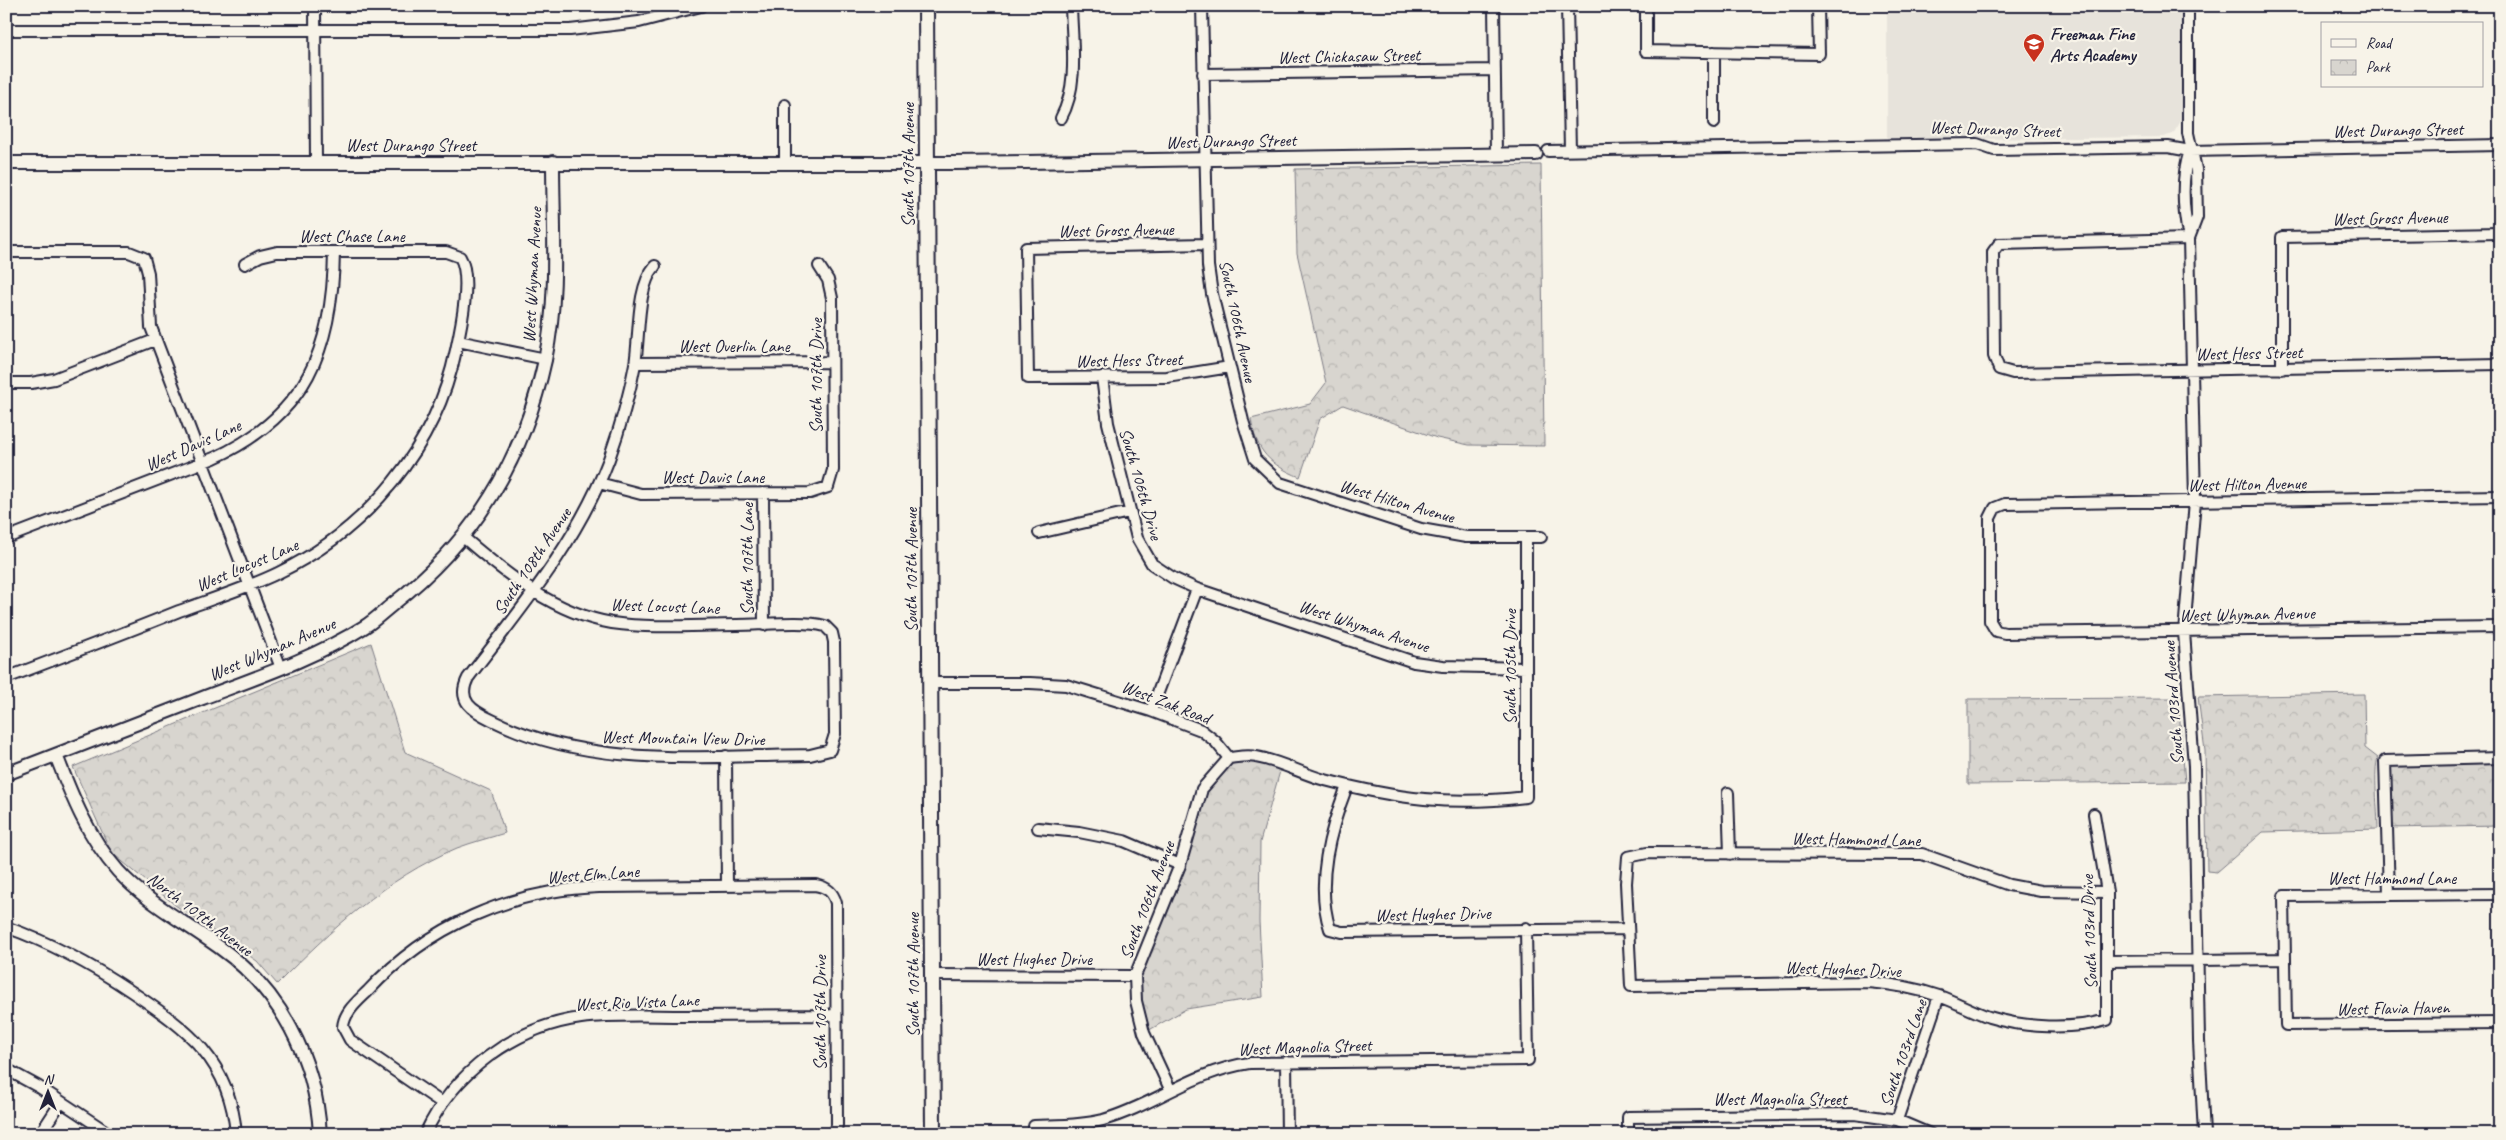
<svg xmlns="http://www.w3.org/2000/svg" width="2506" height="1140" viewBox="0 0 2506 1140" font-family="Caveat,sans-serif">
<defs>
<pattern id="park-crowns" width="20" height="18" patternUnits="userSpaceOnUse" patternTransform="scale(1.25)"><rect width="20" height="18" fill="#d8d5cf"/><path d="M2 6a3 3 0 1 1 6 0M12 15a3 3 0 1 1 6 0" fill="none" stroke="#b9b7b3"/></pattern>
</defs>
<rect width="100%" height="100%" fill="#f7f3e8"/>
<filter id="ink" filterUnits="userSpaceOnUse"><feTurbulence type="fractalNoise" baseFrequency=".02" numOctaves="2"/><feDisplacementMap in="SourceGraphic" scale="10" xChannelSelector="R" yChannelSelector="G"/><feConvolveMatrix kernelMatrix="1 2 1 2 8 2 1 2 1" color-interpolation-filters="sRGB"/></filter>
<g filter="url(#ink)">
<path fill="#e7e3db" d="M1887,6H2181V121L2173,134L2163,137L1887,140Z"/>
<path fill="url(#park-crowns)" stroke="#7d7c85" d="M1541,165L1544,446L1469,445L1437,438L1343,405L1320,419L1300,477C1270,465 1256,451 1251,419L1310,404L1326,383L1297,253L1295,169Z
M371,643L405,752L491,791L505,833C489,838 473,842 457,848C386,878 331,930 277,984L257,961L175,905L111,852L73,767Z
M2364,694L2365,748L2378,758C2373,770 2378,813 2378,829L2263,832L2217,872L2207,871L2205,751L2198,697Z
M2178,698L2185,782L1968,784V699Z
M1229,758L1282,764L1260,842L1259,921L1263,997L1186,1009L1144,1033L1135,976L1202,789Z
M2500,758V826L2388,828L2385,761Z"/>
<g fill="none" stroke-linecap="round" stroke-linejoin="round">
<g stroke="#22223b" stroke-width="14">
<path id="minor" d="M315,6L316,162
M1040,6H1067
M1202,6L1208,266L1212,294L1243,421L1255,459L1280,483L1421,529L1466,537H1541
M1494,6L1496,154
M1567,6L1570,150
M1646,6V51L1819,54L1818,6
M2188,6V133L2196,169L2197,217L2189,238
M6,30H570L639,22L701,6
M1714,52V123
M1203,74L1495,70
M1061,118C1079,85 1072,43 1071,6
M1548,151L1977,144L1994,150L2168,147L2190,151L2500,145
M2190,151C2180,179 2183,210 2189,239L2195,501L2184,632L2194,766L2199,1041L2204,1134
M785,162V105
M2189,239L1999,244L1993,252L1994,356L1999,369L2013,373L2500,364
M1206,244L1026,248L1028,378L1167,377L1230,367
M6,252H129L144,258L148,273L151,327L281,668
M458,341L546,359
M635,363L832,362
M2282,369V237L2500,233
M1102,377L1108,423L1137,538L1152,564L1173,578L1197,589L1414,662L1443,666L1526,668
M6,383H31L54,379L155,340
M599,483L641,494L810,493L828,487L833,470L832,298L828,280L819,266
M763,493L764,625
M2500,496L2005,504L1995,508L1990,518V621L1996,631L2005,633L2500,627
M1039,533L1129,512
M463,537C507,575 554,613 612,623C653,629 697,625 737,625C762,625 802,620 825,626L832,633L834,642L835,734L830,750L810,755C703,756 591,769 492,720C473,711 456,701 468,678C521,609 578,541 609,459C620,428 629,397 635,364C640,335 636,288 655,266
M6,538L214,458C306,416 333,349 334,252
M6,678C64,656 122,634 179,611C212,599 247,588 278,573C367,530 436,448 456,350C461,327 472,277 460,257L446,252H277L260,256L245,264
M930,683H1030L1066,685L1151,711L1201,730L1215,741L1229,758
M1151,711L1197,589
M726,756L727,886
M1229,758C1238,757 1248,755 1256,757C1280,761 1302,774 1325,780C1397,799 1451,806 1526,797V537
M1347,786C1330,830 1315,883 1330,929L1342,932L1627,929
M1728,793L1730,854
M2094,814L2107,892V1020C2071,1030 2025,1028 1989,1017C1972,1011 1956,1002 1939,996C1916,988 1892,984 1868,982L1631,986L1626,883L1628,857L1647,853L1922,854L2009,885L2041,891L2107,892
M1038,828L1079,832L1124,841L1180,865
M2389,894L2385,761L2500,758
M2500,894L2284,896L2286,1025L2500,1023
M6,927C51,943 92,965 132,992C188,1030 230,1060 236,1134
M2107,961L2284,959
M932,975L1135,976
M1286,1062L1287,1134
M6,1069L39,1087L110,1134
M1170,1089L1144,1033L1136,1001L1135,976L1180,865L1202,789L1229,758
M442,1103L350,1040L343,1027C344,1012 358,1001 368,991C428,926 511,890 599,887L815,885C827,887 833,892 836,903L837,1125L835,1134
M1897,1120L1939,996
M40,1134L61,1102
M425,1134C453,1073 514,1027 581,1018C615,1014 650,1016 684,1016C734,1016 785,1015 836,1015
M1034,1134V1126C1057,1125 1080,1126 1103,1120C1155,1105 1192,1072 1249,1063L1528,1060L1526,928
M1628,1134V1117L1855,1114L1897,1120L1930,1134"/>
</g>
<g stroke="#22223b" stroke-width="16">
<path id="tertiary" d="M6,163H956L1536,154
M56,755C72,797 88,837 118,871C147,903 185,922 219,947C280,990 316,1059 320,1134
M6,774C71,749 135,724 200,699C255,678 313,659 364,627C374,621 383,612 393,604C474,541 523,461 545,360C559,296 553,227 553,162"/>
</g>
<g stroke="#22223b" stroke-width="18">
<path id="secondary" d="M926,6L933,1134"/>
</g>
<use href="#minor" stroke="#f7f3e8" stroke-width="10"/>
<use href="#tertiary" stroke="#f7f3e8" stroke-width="12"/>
<use href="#secondary" stroke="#f7f3e8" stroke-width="14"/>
</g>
</g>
<defs>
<g id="school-pin" transform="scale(1.125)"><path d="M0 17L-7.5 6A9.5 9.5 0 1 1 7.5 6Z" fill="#c8321e" stroke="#f7f3e8"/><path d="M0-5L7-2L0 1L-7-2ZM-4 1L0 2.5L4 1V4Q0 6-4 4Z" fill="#fff"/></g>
</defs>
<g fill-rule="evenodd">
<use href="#school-pin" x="2034" y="44"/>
</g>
<g text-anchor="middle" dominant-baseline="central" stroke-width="4.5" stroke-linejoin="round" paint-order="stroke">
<g font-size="18" font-weight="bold" fill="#22223b" stroke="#f7f3e8" text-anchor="start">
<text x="2050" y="34">Freeman Fine<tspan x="2050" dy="21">Arts Academy</tspan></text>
</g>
<g font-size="18" fill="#22223b" stroke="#f7f3e8">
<text transform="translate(1349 56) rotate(-1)">West Chickasaw Street</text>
<text transform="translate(1995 129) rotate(2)">West Durango Street</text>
<text transform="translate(2398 130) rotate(-1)">West Durango Street</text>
<text transform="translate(1231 141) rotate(-1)">West Durango Street</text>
<text x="411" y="145">West Durango Street</text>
<text transform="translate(908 165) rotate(-90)">South 107th Avenue</text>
<text transform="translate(2390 218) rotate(-1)">West Gross Avenue</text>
<text transform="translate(1116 230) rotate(-1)">West Gross Avenue</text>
<text x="352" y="236">West Chase Lane</text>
<text transform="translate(532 275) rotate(-87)">West Whyman Avenue</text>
<text transform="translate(1238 321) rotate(78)">South 106th Avenue</text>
<text x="734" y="346">West Overlin Lane</text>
<text transform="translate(2249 353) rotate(-1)">West Hess Street</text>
<text transform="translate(1129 360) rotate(-1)">West Hess Street</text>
<text transform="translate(816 376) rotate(-90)">South 107th Drive</text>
<text transform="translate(193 445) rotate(-24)">West Davis Lane</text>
<text x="713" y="477">West Davis Lane</text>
<text transform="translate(1141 484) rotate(74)">South 106th Drive</text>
<text transform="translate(2247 484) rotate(-1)">West Hilton Avenue</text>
<text transform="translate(1397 501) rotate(16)">West Hilton Avenue</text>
<text transform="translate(747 559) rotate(-90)">South 107th Lane</text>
<text transform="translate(532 561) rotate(-56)">South 108th Avenue</text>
<text transform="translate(247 565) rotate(-23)">West Locust Lane</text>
<text transform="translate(911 570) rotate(-90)">South 107th Avenue</text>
<text transform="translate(665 606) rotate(2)">West Locust Lane</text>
<text transform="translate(2247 614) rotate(-1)">West Whyman Avenue</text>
<text transform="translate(1364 626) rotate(18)">West Whyman Avenue</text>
<text transform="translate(272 649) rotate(-23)">West Whyman Avenue</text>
<text transform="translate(1510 667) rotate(-90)">South 105th Drive</text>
<text transform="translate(1166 702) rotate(21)">West Zak Road</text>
<text transform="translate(2173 703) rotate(-94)">South 103rd Avenue</text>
<text transform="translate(683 738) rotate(1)">West Mountain View Drive</text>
<text transform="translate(1856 839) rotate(1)">West Hammond Lane</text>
<text transform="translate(593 874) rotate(-4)">West Elm Lane</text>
<text x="2392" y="878">West Hammond Lane</text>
<text transform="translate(1147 900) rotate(-69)">South 106th Avenue</text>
<text transform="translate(200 914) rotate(37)">North 109th Avenue</text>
<text transform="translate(1433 914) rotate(-1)">West Hughes Drive</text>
<text transform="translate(2089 932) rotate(-92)">South 103rd Drive</text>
<text x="1034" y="959">West Hughes Drive</text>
<text transform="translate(1843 969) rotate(2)">West Hughes Drive</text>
<text transform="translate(913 975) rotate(-90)">South 107th Avenue</text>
<text transform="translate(637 1002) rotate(-2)">West Rio Vista Lane</text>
<text transform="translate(2393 1008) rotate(-1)">West Flavia Haven</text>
<text transform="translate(820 1013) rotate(-90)">South 107th Drive</text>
<text transform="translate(1305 1047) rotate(-2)">West Magnolia Street</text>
<text transform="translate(1903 1053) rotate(-71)">South 103rd Lane</text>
<text x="1780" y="1099">West Magnolia Street</text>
</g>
</g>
<rect width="2506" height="1140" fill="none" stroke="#f7f3e8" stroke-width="25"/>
<rect x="12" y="12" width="2481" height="1115" fill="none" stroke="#22223b" stroke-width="2" filter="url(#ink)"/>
<rect x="2321" y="22" width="162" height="65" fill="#f7f3e8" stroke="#a29fa3"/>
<rect x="2331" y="39" width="25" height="8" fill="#f7f3e8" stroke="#a29fa3"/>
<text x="2366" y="48" font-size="15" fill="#22223b">Road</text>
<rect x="2331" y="60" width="25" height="15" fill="url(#park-crowns)" stroke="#a29fa3"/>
<text x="2366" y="72" font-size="15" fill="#22223b">Park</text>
<g transform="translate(48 1092)" stroke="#f7f3e8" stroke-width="4" paint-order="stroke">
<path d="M0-4L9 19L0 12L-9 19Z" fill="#22223b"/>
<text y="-8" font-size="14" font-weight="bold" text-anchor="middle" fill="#22223b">N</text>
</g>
</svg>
